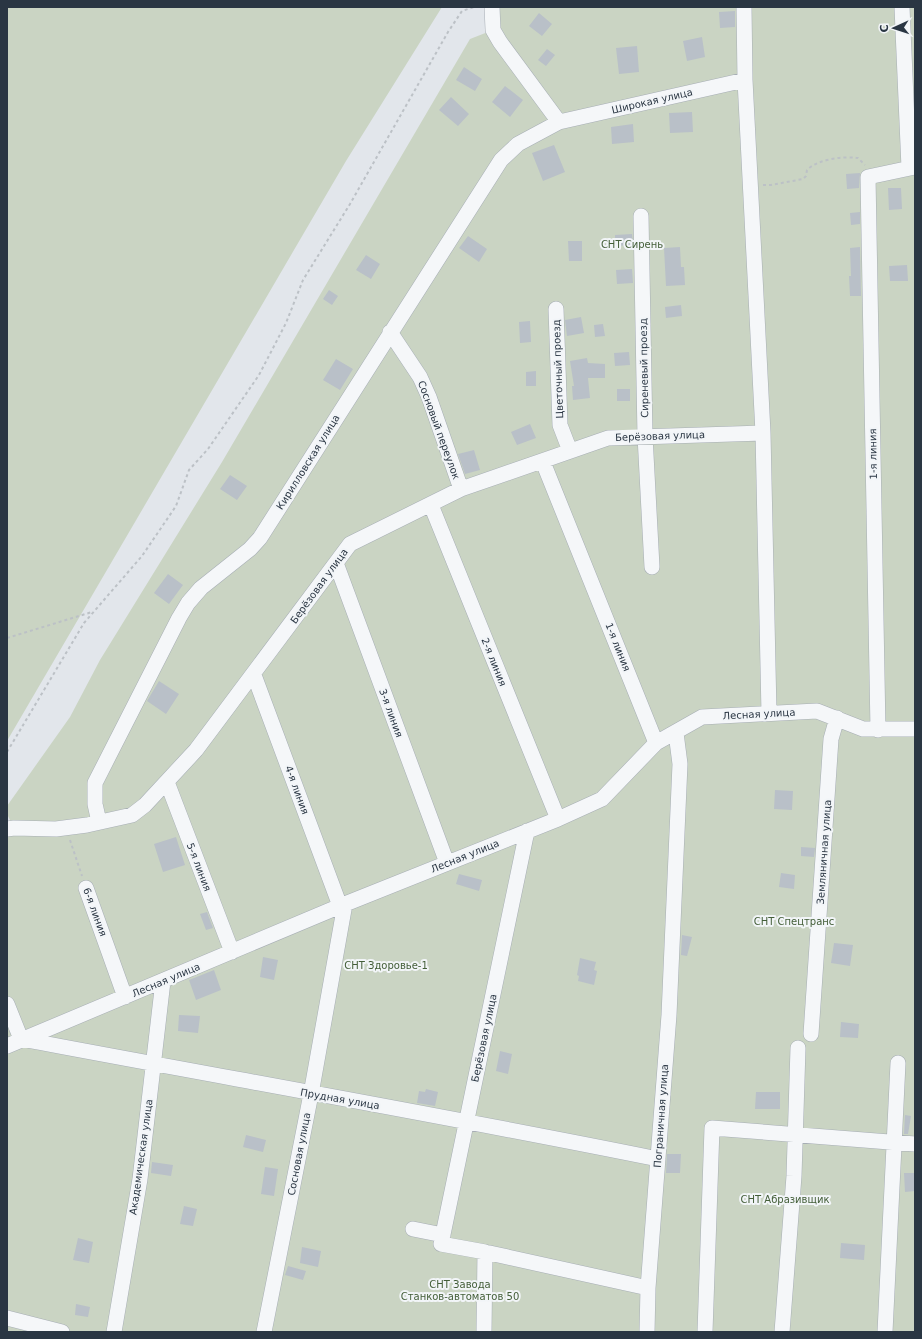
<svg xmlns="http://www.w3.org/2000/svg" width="922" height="1339" viewBox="0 0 922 1339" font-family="'DejaVu Sans',sans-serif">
<rect width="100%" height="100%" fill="#e2e6eb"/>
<path fill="#cad4c3" d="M7,7H442L346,161L7,741Z
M492,7H915V1332H7V833L14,828L7,814V806L70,717L100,660L222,462L470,39L493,30Z"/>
<path fill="#b9c0c8" d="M735,11V27L720,28L719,12Z
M539,13L552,24L542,36L529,26Z
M702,37L705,57L687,61L683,41Z
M637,46L639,72L619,74L616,48Z
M547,49L555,55L546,66L538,60Z
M464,67L482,79L475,91L456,80Z
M505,86L523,100L510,117L492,102Z
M451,97L469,114L458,126L439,110Z
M692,112L693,132L670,133L669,113Z
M633,124L634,142L612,144L611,127Z
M554,145L565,172L543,181L532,153Z
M860,173L859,188L847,189L846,174Z
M888,188H901L902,209L889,210Z
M860,212V224L851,225L850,213Z
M632,234L633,245L615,246V235Z
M468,236L487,249L479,262L459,248Z
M568,241H582V261H569Z
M680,247L681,267H684L685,285L666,286L664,248Z
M860,247L861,296H850L849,276H851L850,248Z
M366,255L380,264L371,279L356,270Z
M907,265L908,281H890L889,266Z
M632,269L633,283L617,284L616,270Z
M329,290L338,296L332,305L323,299Z
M681,305L682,316L666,318L665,307Z
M581,317L584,333L567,336L565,320Z
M530,321L531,342L520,343L519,322Z
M603,324L605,336L595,337L594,325Z
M629,352L630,365L615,366L614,353Z
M587,358L588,363L605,364V378H588L590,398L573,400L572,386H574L570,361Z
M336,359L353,369L340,390L323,380Z
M536,371V386H526V372Z
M617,389H630V401H617Z
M530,424L536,438L517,445L511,432Z
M474,450L480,470L465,474L458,454Z
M230,475L247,486L237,500L220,489Z
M168,574L183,585L169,604L154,593Z
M159,681L179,694L166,714L147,701Z
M775,790L793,791L792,810L774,809Z
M176,837L185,865L163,872L154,844Z
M801,847L815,848L814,857L801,856Z
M781,873L795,875L794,889L779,887Z
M459,874L482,880L479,891L456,884Z
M207,912L213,928L206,930L200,914Z
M682,935L692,937L687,956L681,955Z
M834,943L853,945L850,966L831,963Z
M263,957L278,960L274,980L260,977Z
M580,958L596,962L594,970L597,971L594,985L578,981L579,976L577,975Z
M214,970L221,990L196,1000L189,980Z
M179,1015L200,1016L198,1033L178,1031Z
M841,1022L859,1024L858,1038L840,1037Z
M500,1051L512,1054L508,1074L496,1071Z
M426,1089L438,1092L435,1106L417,1103L419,1091L425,1092Z
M756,1092H780V1109H755Z
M905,1115L911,1116L908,1134H904Z
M246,1135L266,1140L263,1152L243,1147Z
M667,1154H681L680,1173H666Z
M152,1162L173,1165L171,1176L151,1173Z
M265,1167L278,1169L274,1196L261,1194Z
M904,1173H915V1191L905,1192Z
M184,1206L197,1209L193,1226L180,1224Z
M78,1238L93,1242L89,1263L73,1260Z
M841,1243L865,1245L864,1260L840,1258Z
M302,1247L321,1251L318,1267L300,1263Z
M288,1266L306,1271L303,1280L285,1275Z
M76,1304L90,1307L88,1317L75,1315Z"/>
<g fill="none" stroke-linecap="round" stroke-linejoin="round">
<g stroke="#a7aeb5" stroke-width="16">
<path id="minor" d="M492,7L493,30L500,42L559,122
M744,7L745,80L763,433L769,713
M902,7L909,168
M641,216L645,436L652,567
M556,309L560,425L570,451
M390,332L420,377L429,397L461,489
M543,462L656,743
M431,505L558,819
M336,563L447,863
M254,675L340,906
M878,730L868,177L915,167
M167,782L232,952
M99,822L95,804V783L179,618L188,603L201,588L250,549L260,538L501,160L518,144L559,122L745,80
M7,829L14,828L56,829L87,825L132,815L145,805L196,750L350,544L461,489L608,438L763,433
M527,831L441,1244L485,1252L648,1288L669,1015L680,764L676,733
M86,888L125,997
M7,1004L21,1039C233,1079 446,1116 658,1159
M811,1034L831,739L837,718
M7,1046L345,904L558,819L602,799L656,743L702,717L817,711L863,729H915
M413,1229L443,1235
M7,1318L62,1332
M114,1332L140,1179L163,981
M264,1332L311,1094L345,904
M484,1332L485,1252
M647,1332L648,1288
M705,1332L712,1128L915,1144
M782,1332L794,1176L798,1048
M885,1332L898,1063"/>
</g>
<path stroke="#bcc1c6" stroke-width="2" stroke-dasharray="3 3" stroke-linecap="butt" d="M763,185H771L803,179L806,176L807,170C818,159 843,156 858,158L865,165
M7,638L92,612
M7,752L84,623L142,556L176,506L189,470L208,449L259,375L286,323L303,280L350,204L448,32L462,11L474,7
M70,840L82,876"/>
<use href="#minor" stroke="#f5f7f9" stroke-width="15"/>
</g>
<g text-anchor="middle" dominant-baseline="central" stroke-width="4" stroke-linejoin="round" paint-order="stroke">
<g font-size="10" fill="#2a3643" stroke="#f2f5f8">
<text transform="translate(652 101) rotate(-13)">Широкая улица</text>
<text transform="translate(644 368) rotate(-91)">Сиреневый проезд</text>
<text transform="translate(558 369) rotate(-92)">Цветочный проезд</text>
<text transform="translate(439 430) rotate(70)">Сосновый переулок</text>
<text transform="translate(660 436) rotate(-2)">Берёзовая улица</text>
<text transform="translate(873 454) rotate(-91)">1-я линия</text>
<text transform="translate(308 462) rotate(-58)">Кирилловская улица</text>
<text transform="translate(319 586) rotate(-54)">Берёзовая улица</text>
<text transform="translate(618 647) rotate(68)">1-я линия</text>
<text transform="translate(494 662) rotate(68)">2-я линия</text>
<text transform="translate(391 713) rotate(70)">3-я линия</text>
<text transform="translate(759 714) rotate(-3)">Лесная улица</text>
<text transform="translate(297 790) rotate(70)">4-я линия</text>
<text transform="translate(824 852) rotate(-86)">Земляничная улица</text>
<text transform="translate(465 856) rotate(-22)">Лесная улица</text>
<text transform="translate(199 867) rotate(69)">5-я линия</text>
<text transform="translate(95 912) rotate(70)">6-я линия</text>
<text transform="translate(166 980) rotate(-23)">Лесная улица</text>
<text transform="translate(484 1038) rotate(-78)">Берёзовая улица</text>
<text transform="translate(340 1099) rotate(10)">Прудная улица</text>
<text transform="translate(661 1116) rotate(-86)">Пограничная улица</text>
<text transform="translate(299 1154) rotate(-79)">Сосновая улица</text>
<text transform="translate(141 1157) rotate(-82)">Академическая улица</text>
</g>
<g font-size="10" fill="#435e38" stroke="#f2f5f8">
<text x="632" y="244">СНТ Сирень</text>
<text x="794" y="921">СНТ Спецтранс</text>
<text x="386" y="965">СНТ Здоровье-1</text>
<text x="785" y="1199">СНТ Абразивщик</text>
<text x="460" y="1284">СНТ Завода<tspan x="460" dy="12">Станков-автоматов 50</tspan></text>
</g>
</g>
<rect width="922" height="1339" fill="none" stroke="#2a3643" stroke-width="16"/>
<g transform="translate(894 28) rotate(267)" stroke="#f2f5f8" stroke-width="3" paint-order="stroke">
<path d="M0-3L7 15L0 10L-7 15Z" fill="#2a3643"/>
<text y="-6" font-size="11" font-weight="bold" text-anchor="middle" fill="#2a3643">С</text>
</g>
</svg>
